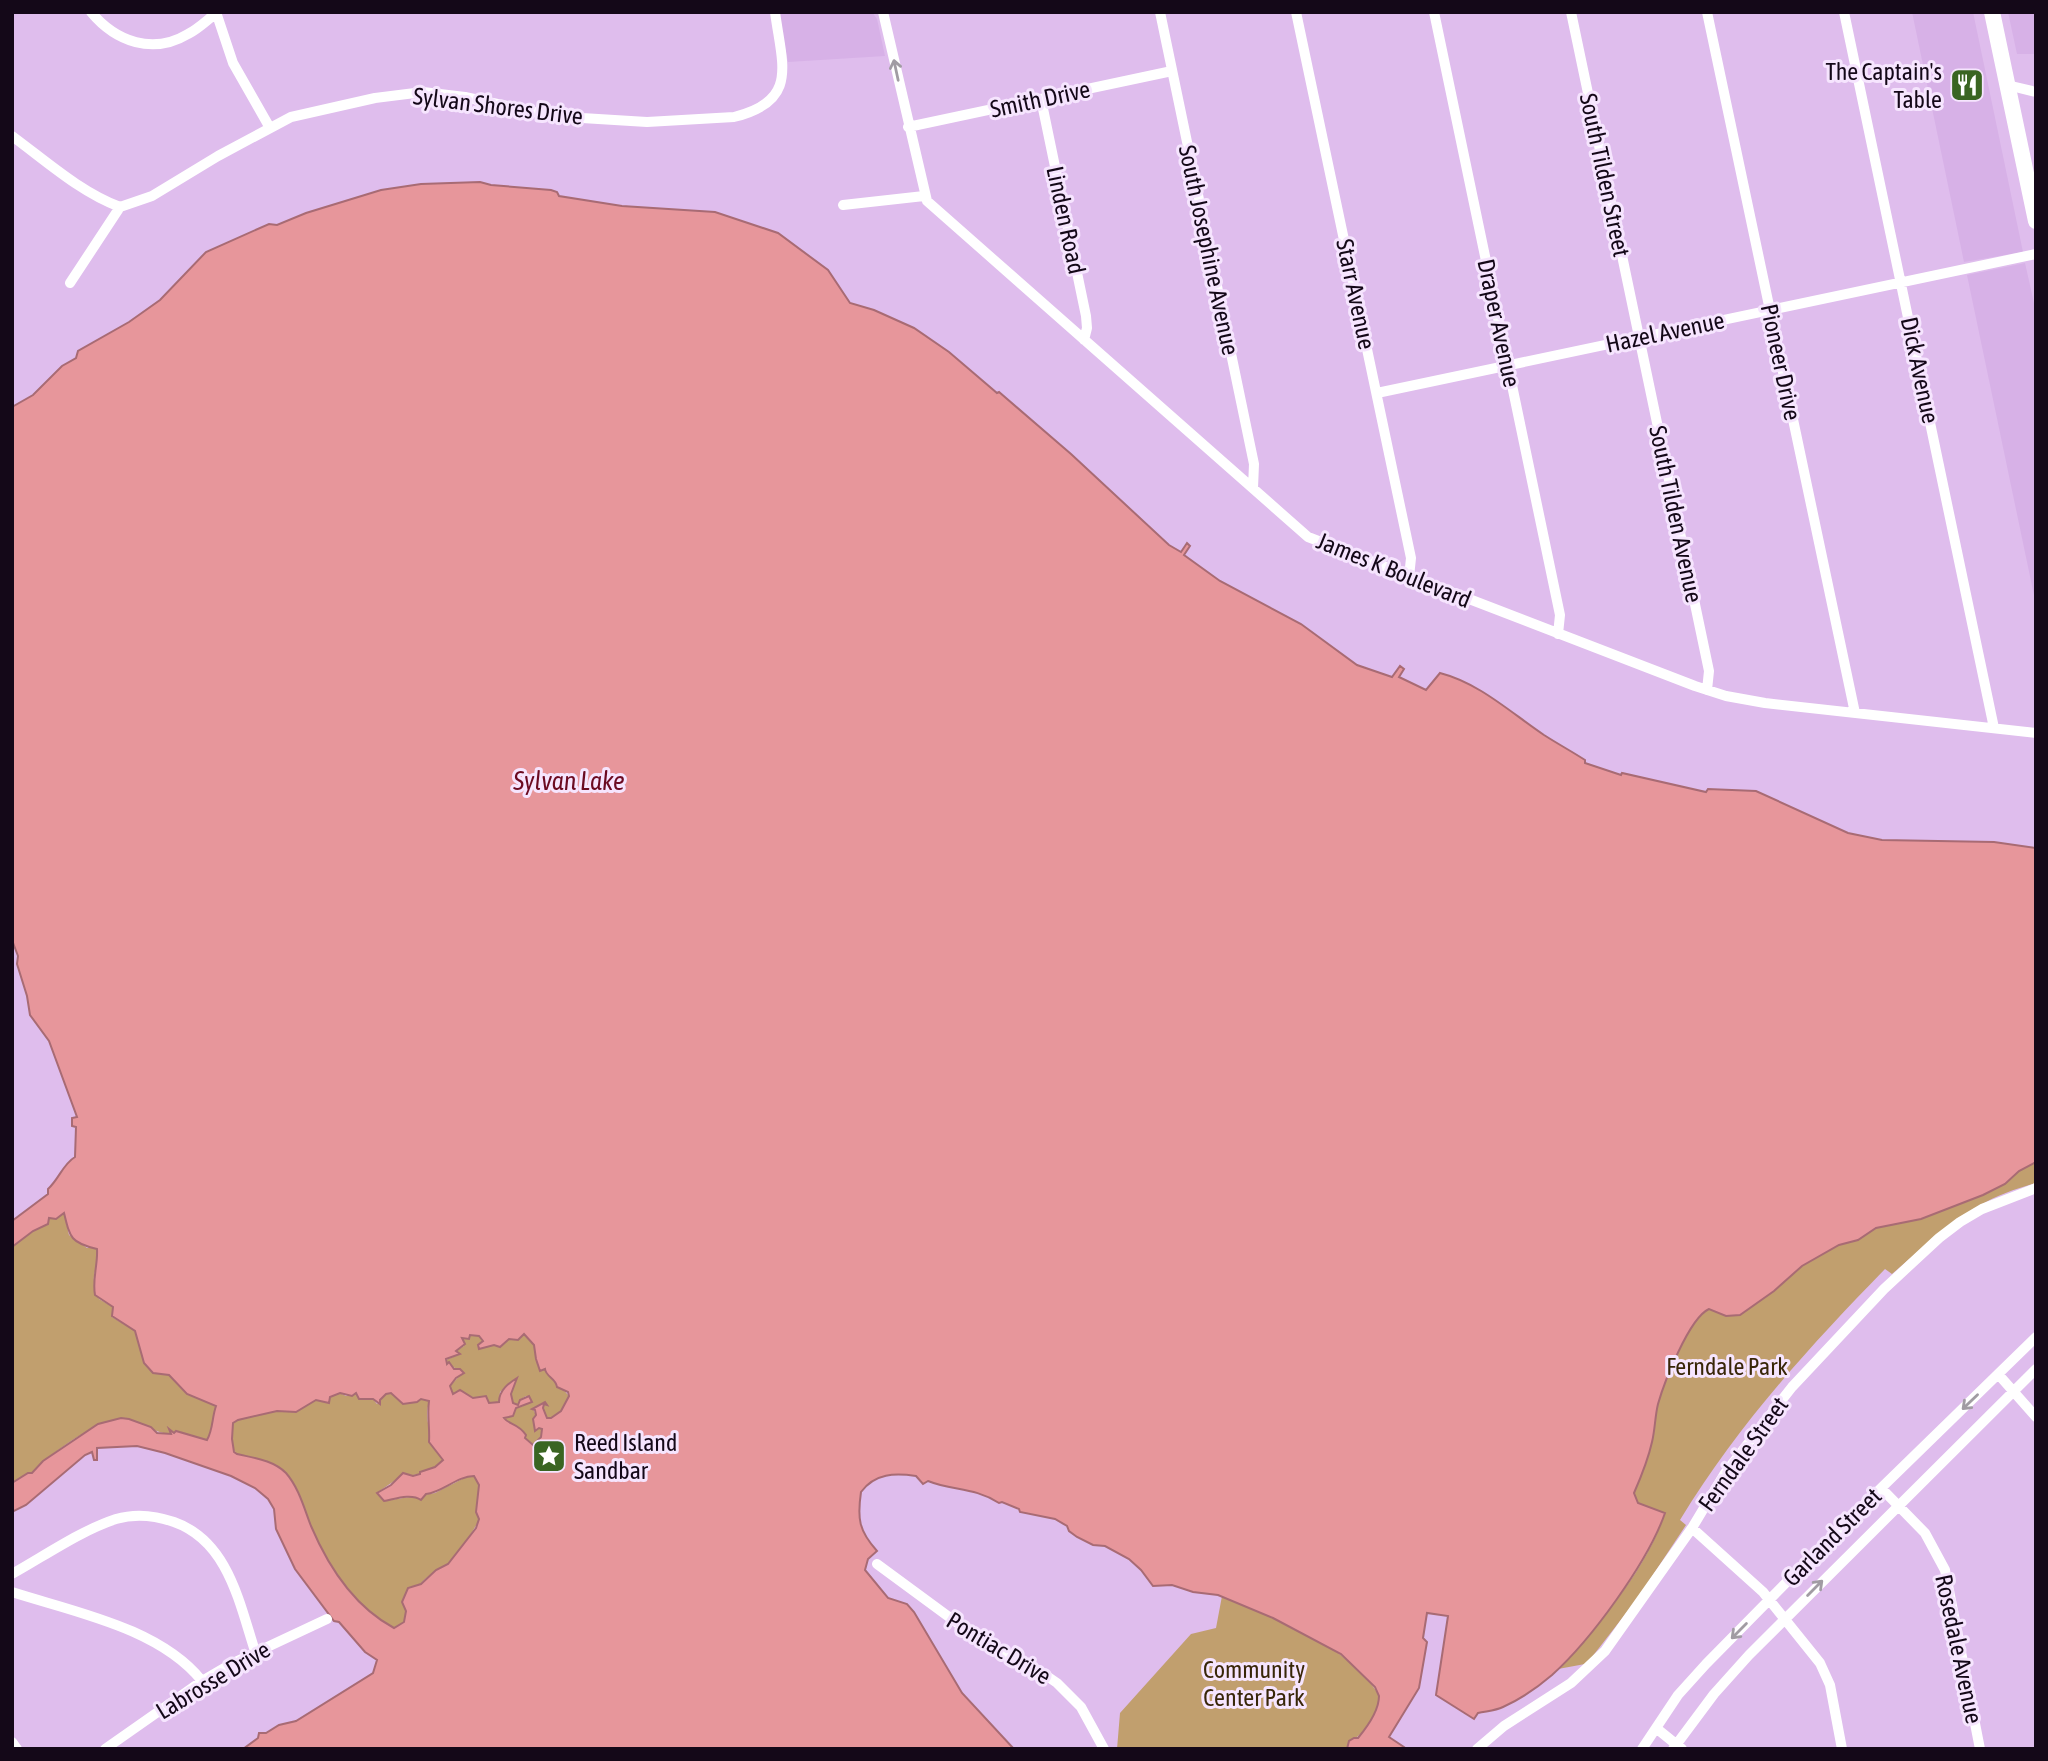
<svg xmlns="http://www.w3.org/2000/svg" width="2048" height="1761" viewBox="0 0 2048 1761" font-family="'Asap Condensed',sans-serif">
<rect width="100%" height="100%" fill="#dfbded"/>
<path fill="#d7b1e7" d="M778,12H872L877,19L885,56L788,62Z
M1912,12H1973L2023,252L1964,262Z
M2008,12H2036V54H2017Z
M2025,263L2036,312V605L1967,275Z"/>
<path fill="#c19f6e" d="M2036,1162V1183C2016,1189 1997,1195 1979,1206C1947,1224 1920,1250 1892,1274L1885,1269C1809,1347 1737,1426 1680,1520L1686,1525L1637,1599L1592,1657L1585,1664L1558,1669C1598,1625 1646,1571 1665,1513L1638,1503L1634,1494C1641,1477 1648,1460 1652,1442C1655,1430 1655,1416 1658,1404C1664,1382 1689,1318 1709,1309L1726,1316L1740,1315L1774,1291L1802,1266L1839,1245L1858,1240L1876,1228L1922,1219L1983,1195L2005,1184L2019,1171Z
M64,1213L69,1235L87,1248H97C98,1258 96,1266 94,1276C93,1283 97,1292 99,1299L113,1307L112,1317L135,1331L144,1363L153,1373L169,1375L187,1394L217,1405C213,1417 213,1430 207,1440L170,1432L171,1434C156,1434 141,1422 125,1419C103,1415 46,1456 32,1473H28L12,1483V1247L33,1231L48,1224L49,1218L53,1219Z
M523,1334L534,1345L536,1359L540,1370L545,1369L569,1396L561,1411L551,1418H547L543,1409L545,1402L533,1409L536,1415L535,1430L539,1428L542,1429L541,1436L533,1445L525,1438L526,1435C518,1424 508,1424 504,1418L513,1416L516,1408L523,1406L531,1399L526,1396L520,1400L518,1405L513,1403L511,1394L514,1380L500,1392L499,1402L489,1403L486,1396L475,1398L463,1393L453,1394L450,1386L463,1372L447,1364L446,1360L460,1354L456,1351L464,1346L462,1338H470V1335L479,1336L484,1341L478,1345L479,1349L494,1345L500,1347L509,1339H520Z
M340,1393L346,1396L356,1393L359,1399H373L377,1404L386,1394L391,1393L403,1404L417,1402L420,1399L429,1401C424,1421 431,1443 443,1460L435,1467L420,1472V1474L400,1477L381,1490V1496L384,1501L435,1493L468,1476H474L479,1484L476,1511L479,1519C477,1527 455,1557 449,1563C442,1570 430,1573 422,1582C413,1594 409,1608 404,1622L394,1628C356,1608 331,1569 313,1531C304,1511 301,1489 286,1473C273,1460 254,1458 237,1454L233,1449V1423L238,1420L277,1411L295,1412L316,1400Z
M1222,1596L1273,1618L1332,1649C1344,1656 1374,1683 1379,1696C1378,1713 1365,1736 1349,1741L1347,1749H1117L1120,1713L1191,1634L1216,1628Z"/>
<path fill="#e7969b" stroke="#a86b74" stroke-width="2" fill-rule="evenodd" d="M480,182L491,185L551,190L557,192L559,196L622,206L715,212L778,233L828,270L850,303L874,310L914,328L949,352L997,393L999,392L1071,454L1169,545L1181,552L1187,543L1190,546L1184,555L1220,581L1301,624L1357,665L1392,677L1400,666L1404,669L1399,677L1426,690L1440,673C1479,683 1510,712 1544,735C1558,744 1571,751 1585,760V763L1621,775L1622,773L1706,792L1708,789L1756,791L1848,833L1882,840L1994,842L2036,848V1162L2019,1171L2005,1184L1983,1195L1921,1219L1876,1228L1858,1240L1839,1245L1802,1266L1774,1291L1740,1315L1726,1316L1709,1309C1689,1318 1664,1383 1658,1404C1655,1416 1655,1430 1652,1442C1648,1460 1641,1477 1634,1493L1638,1503L1665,1513C1648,1562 1591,1640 1552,1675C1538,1687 1521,1699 1503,1707C1495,1711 1486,1711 1478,1713L1474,1719L1436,1695L1448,1616L1427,1613L1423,1638L1427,1642L1419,1688L1389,1737L1404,1747L1403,1749H1347L1349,1741L1354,1738H1358C1368,1726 1379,1711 1379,1696L1375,1687L1341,1654L1273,1618L1218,1595L1193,1592L1172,1585L1153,1586L1141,1570L1129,1559L1105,1546L1093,1545L1077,1537L1069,1531L1067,1526L1055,1519L1020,1512L1019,1509L1002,1502L999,1503C974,1487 953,1491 928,1481L923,1484L916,1476C895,1473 875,1473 861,1492C857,1519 859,1531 877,1551L868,1559L865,1570L888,1598L907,1604L914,1612L962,1693L1014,1749H243L258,1738L259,1733H266L279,1725L296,1721L373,1673L377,1660L365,1652L339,1622L334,1621L295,1569L276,1529L274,1509L268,1499L255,1488L231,1476L165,1453L137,1446L97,1448V1460H94L92,1452L85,1455L26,1505L12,1512V1483L28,1473H32L43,1461L98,1424L121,1418L129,1419L151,1427L157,1433L171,1434L169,1429L174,1433L176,1431L207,1440C213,1430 212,1417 216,1406L187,1394L169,1375L153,1373L144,1363L135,1331L112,1316L113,1307L95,1295C92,1279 98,1265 97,1249C71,1243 70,1238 64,1213L56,1219L49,1218L48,1224L33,1231L12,1247V1221L48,1194V1189C59,1179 63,1164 75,1157L76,1127L72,1126V1118L77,1117L49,1041L30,1015L27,996L17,964L18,956L12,940V407L33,395L62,366L76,358L78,351L129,322L160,300L206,252L269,224L277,225L306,213L381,190L421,184ZM524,1334L534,1345L536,1359L540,1371L545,1369C546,1377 556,1378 557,1387L568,1392L569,1396L561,1411L551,1418H547L543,1408L544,1404L547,1405L545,1402L532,1409L535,1410L536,1415L533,1419L535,1431L539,1428L542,1429L541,1437L533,1445L525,1438L526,1435C518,1423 509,1425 504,1418L513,1416L516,1408L532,1402L529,1396L520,1400L518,1405L513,1403L511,1394L517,1378C509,1383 499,1390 499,1402L489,1403L486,1396L473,1398L460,1390L453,1394L450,1386L456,1378L464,1373L460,1369H454L449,1362L447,1364L446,1359L460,1354L456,1351L465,1344L462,1338L469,1339L470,1335L479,1336L483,1341L478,1345L479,1349L494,1345L500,1347L509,1339L518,1340ZM340,1393L352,1396L356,1393L359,1399H373L380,1404V1400L386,1394L391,1393L403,1404L417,1402L421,1399L429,1401C427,1415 430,1428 429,1442L443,1460L435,1467L420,1472V1474L413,1476L403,1473L391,1485L377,1493L384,1501C395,1499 411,1493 421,1500L426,1494C443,1492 457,1476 474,1476L479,1485L476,1512L479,1519L476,1528L448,1564L436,1570L421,1584L408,1588L402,1602L406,1611L404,1622L394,1628C355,1607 328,1566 311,1526C304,1508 299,1488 286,1473C273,1460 254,1458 237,1454L234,1452L232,1439L233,1423L238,1420L277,1411L296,1412L316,1400L329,1403L330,1397Z"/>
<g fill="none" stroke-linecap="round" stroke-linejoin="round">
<path stroke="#fff" stroke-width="10" d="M91,12C116,42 153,55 188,34C198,29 206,21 215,14
M216,12L233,63L270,128
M883,12L927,201L1308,537L1695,686L1726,696L1765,703L2036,733
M1160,12L1254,464L1253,488
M1296,12L1411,558L1409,577
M1434,12L1560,615L1558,634
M1571,12L1709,671L1707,690
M1707,12L1855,713
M1844,12L1994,728
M2007,85L2036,92
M1041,99L1086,316L1087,328L1084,340
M908,127L1172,71
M12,136C46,161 80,192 120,207
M843,205L924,196
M70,283L120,207L152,196L218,156L291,117L375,98L423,92L465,97L539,113L582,118L647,122L734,117C799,101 782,65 775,12
M1377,393L2036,254
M1998,1374L2036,1417
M1881,1488L1925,1533L1945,1570L1980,1749
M1692,1528L1763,1592L1820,1663L1830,1685L1842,1749
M877,1564L983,1642L1041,1672L1057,1683L1081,1707L1104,1749
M12,1574C46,1555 80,1531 116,1519C136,1513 154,1515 174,1522C228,1541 239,1602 255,1651
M12,1592C74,1612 160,1628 202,1681
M1656,1728L1682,1749
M12,1742L17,1749
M105,1749L202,1681L231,1664L327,1619
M1477,1749L1504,1726L1571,1683L1605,1651L1692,1528L1725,1473L1792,1387L1884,1289L1939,1238L1960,1222L1982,1209L2036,1188
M1642,1749L1678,1695L1706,1664L1836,1532L2036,1337
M1673,1749L1714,1694L1749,1655L2036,1369"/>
<path stroke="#fff" stroke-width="16" d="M1992,12L2036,221"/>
</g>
<defs><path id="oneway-shaft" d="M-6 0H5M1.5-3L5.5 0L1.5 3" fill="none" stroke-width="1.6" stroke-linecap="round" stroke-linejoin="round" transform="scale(1.75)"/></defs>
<g stroke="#a19ca3">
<use href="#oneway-shaft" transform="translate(896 70) rotate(-102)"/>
<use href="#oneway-shaft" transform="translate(1970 1402) rotate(136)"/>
<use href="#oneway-shaft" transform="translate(1815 1588) rotate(-45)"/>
<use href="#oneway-shaft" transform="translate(1739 1631) rotate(135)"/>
</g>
<defs>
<g id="restaurant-square" transform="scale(1.75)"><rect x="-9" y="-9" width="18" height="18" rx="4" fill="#3a6522" stroke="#f6e5fe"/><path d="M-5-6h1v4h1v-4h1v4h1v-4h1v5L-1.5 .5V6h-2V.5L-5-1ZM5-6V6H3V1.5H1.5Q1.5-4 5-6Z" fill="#fff"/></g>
<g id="sight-square" transform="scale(1.75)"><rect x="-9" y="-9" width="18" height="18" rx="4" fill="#3a6522" stroke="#f6e5fe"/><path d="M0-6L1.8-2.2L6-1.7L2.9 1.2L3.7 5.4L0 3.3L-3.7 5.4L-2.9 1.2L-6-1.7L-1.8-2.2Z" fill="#fff"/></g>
</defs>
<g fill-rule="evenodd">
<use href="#restaurant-square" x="1967" y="85"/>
<use href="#sight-square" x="549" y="1456"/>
</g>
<g text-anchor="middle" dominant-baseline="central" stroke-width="6" stroke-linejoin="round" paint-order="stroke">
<g font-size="24" fill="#140818" stroke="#f6e5fe" text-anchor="end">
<text x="1942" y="71">The Captain's<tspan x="1942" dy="28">Table</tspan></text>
<text x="574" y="1442" text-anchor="start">Reed Island<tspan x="574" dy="28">Sandbar</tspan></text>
</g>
<g font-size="24" fill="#140818" stroke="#f6e5fe">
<text transform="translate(1040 99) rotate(-12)">Smith Drive</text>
<text transform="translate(498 106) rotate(7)">Sylvan Shores Drive</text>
<text transform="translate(1605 175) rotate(78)">South Tilden Street</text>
<text transform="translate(1066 220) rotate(78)">Linden Road</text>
<text transform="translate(1209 250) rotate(78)">South Josephine Avenue</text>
<text transform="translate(1356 294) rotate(78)">Starr Avenue</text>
<text transform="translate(1499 323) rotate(78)">Draper Avenue</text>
<text transform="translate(1665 332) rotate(-12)">Hazel Avenue</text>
<text transform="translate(1781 362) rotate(78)">Pioneer Drive</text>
<text transform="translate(1920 370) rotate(78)">Dick Avenue</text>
<text transform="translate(1676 514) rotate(78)">South Tilden Avenue</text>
<text transform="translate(1394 570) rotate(22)">James K Boulevard</text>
<text transform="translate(1743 1454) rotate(-54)">Ferndale Street</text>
<text transform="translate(1832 1537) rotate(-45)">Garland Street</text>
<text transform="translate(999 1648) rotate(31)">Pontiac Drive</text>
<text transform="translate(1959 1649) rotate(78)">Rosedale Avenue</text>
<text transform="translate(213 1680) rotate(-31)">Labrosse Drive</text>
</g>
<g font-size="24" fill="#382608" stroke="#f6e5fe">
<text x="1727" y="1366">Ferndale Park</text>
<text x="1254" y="1669">Community<tspan x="1254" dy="28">Center Park</tspan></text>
</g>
<g font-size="26" font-style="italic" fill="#6b0a21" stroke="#f6e5fe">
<text x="569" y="781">Sylvan Lake</text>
</g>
</g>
<rect width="2048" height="1761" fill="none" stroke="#140818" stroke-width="28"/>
</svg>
